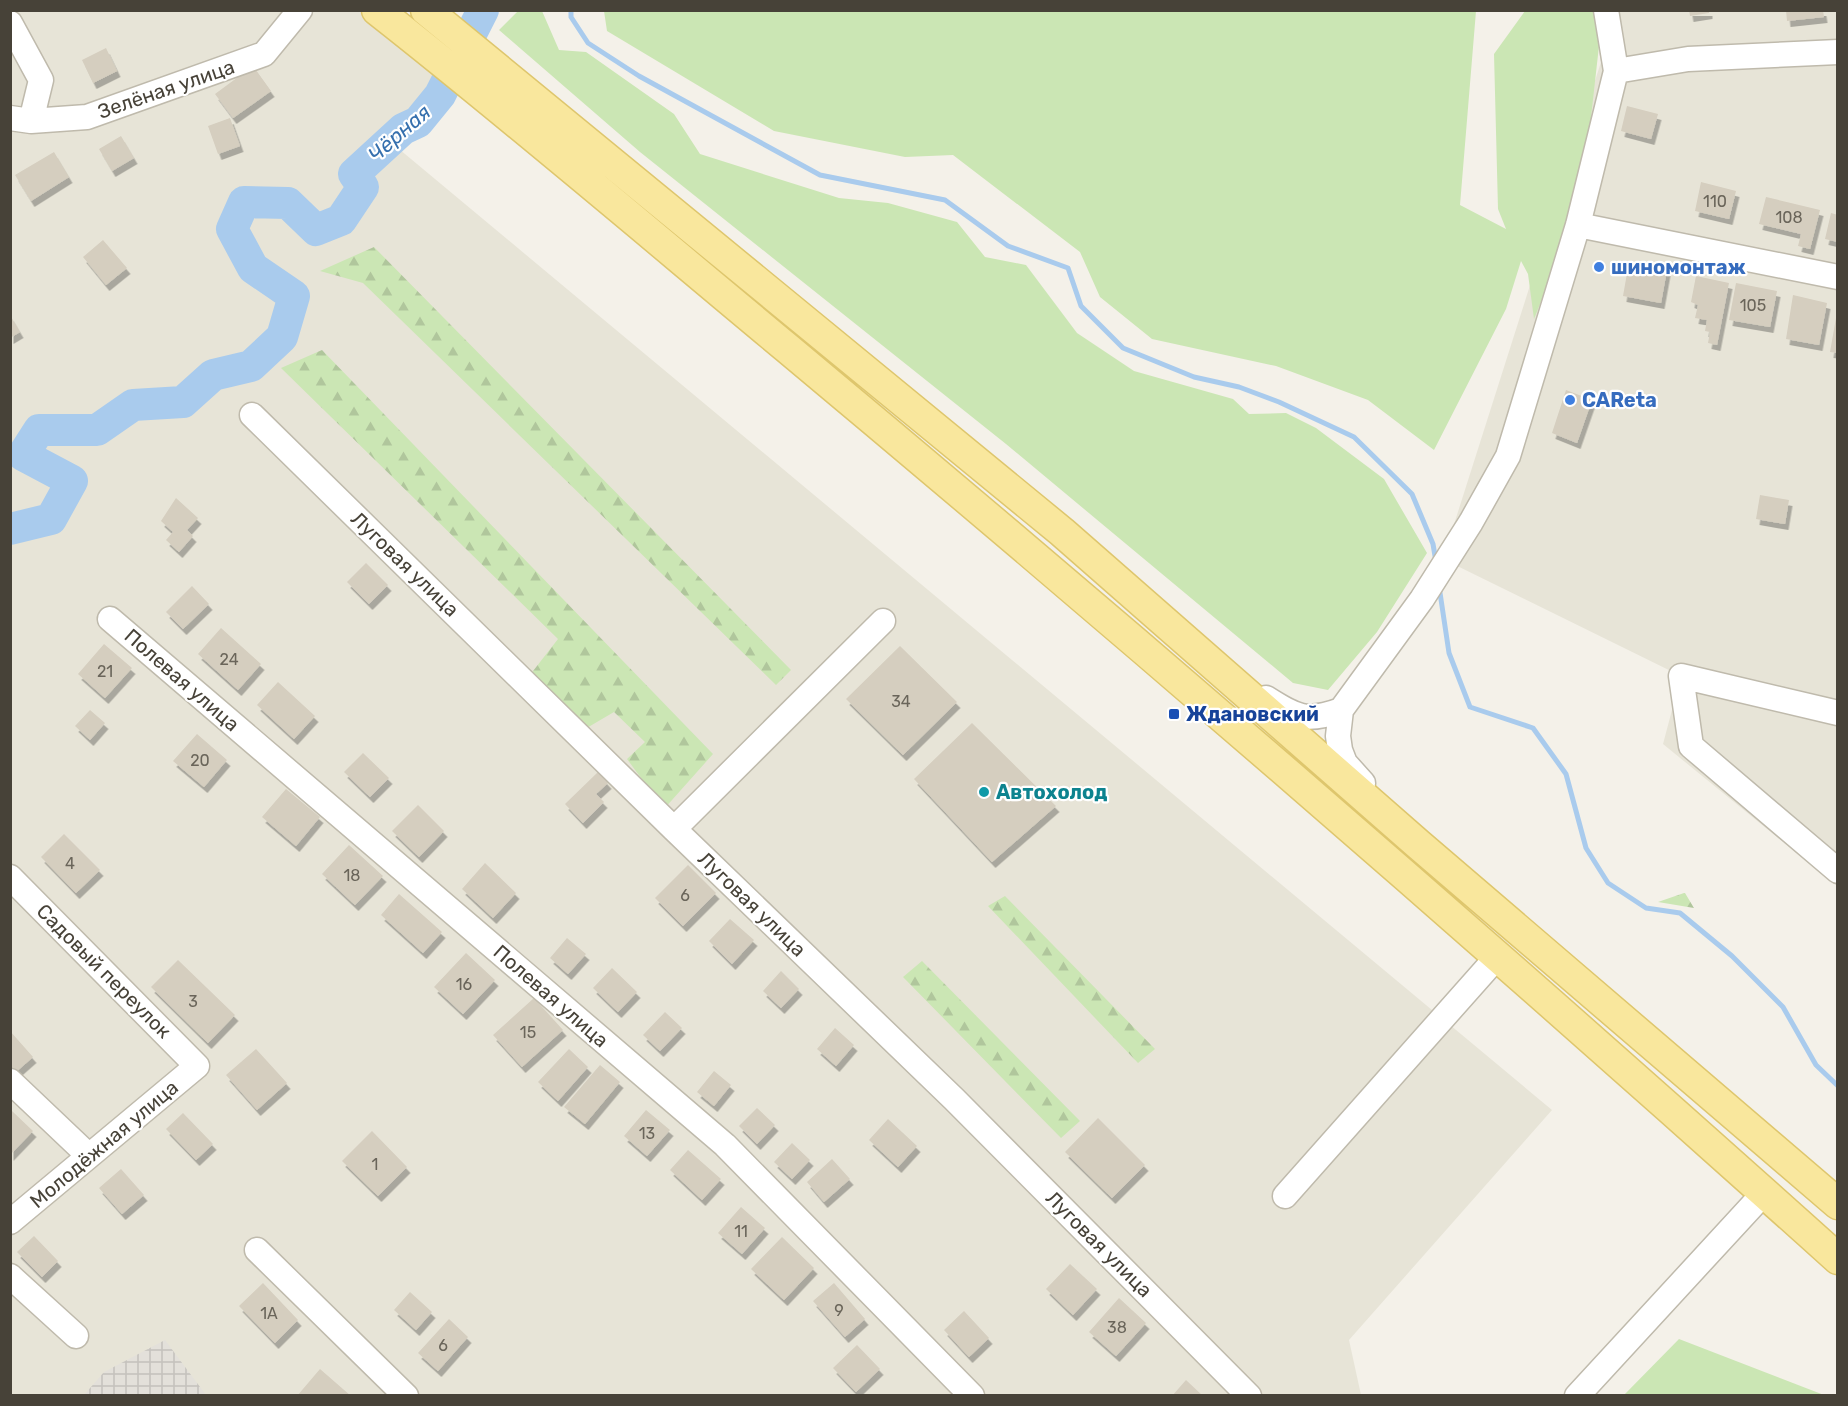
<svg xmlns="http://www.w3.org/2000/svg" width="1848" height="1406" viewBox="0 0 1848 1406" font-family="Rubik,sans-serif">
<defs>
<pattern id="industrial-grid" width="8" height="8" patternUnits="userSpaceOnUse" patternTransform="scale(1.5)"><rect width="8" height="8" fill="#e3e0da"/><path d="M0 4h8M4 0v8" fill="none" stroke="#c4c1bc"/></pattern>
<pattern id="forest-firs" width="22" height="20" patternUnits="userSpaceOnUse" patternTransform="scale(1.5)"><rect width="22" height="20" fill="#cbe6b4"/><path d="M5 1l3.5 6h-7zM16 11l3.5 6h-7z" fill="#b0c69c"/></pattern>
<filter id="shadow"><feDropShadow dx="3.5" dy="6" stdDeviation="0" flood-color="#0004"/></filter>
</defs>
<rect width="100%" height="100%" fill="#f4f1e9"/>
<path fill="#e7e4d7" d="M10,11H358L402,42L461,92L399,149L1552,1110L1349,1340L1361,1395H11Z
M1592,11H1837V886L1663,744L1681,676L1443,559L1601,62Z"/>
<path fill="url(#industrial-grid)" d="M165,1340L206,1395H84L104,1372Z"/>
<path fill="#cbe6b4" d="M518,11H542L559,50L586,52L674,114L700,154L839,198L888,203L957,222L985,257L1026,265L1077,333L1134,371L1233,399L1249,414L1286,413L1316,428L1384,479L1427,553L1377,632L1328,690L1293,683L1006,444L640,152L499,30Z
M604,11H1476L1460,205L1506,229L1498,209L1494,54L1525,11H1597L1600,37L1589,135L1560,254L1534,319L1528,274L1521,261L1506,309L1434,450L1368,400L1276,366L1152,339L1100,297L1080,252L953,155L905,157L774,131L607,31Z
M1679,1339L1824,1395H1624Z"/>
<path fill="url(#forest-firs)" d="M374,247L791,670L776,685L363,283L320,271Z
M322,350L713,754L664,809L627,759L645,742L614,712L568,739L519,689L558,639L281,368Z
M1685,893L1694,908L1658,902L1684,893Z
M1005,896L1155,1049L1138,1063L988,906Z
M922,961L1080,1121L1061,1138L903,977Z"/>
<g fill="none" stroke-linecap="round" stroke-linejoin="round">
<path stroke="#a9cbed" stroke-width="5" d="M571,10V17L588,43L639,76L820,175L945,200L1008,246L1068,268L1081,306L1123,348L1194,377L1239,387L1279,402L1354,437L1412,494L1433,544L1436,562
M1439,586L1449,653L1470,707L1533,728L1566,774L1586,848L1608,883L1646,908L1680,913L1732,956L1783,1007L1816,1065L1838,1086"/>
<path stroke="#a9cbed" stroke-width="32" d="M10,529L51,519L72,481L23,455L39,430H97L133,405L183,402L213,375L251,366L282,337L294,296L253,268L232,229L244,202L288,203L316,230L341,220L363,187L354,174L403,129L418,122L440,95L483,10"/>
</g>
<path fill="#d5cebf" filter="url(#shadow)" d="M1689,10H1709V13L1690,16Z
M1786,10H1823L1824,17L1787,21Z
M106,48L117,71L93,83L82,60Z
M253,66L271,91L233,118L215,94Z
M1627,106L1658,114L1651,139L1621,131Z
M230,118L240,146L218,154L208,126Z
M121,136L134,158L112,171L99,149Z
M54,152L69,177L31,201L15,175Z
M1701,182L1736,191L1729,219L1695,211Z
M1766,197L1820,210L1810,249L1798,246L1801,234L1759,224Z
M1831,213L1838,215V242L1825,239Z
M103,240L127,268L106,285L83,257Z
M1629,262L1667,270L1661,303L1623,296Z
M1696,276L1729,283L1717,345L1708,343L1710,332L1705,331L1707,320L1695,318L1698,305L1691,302Z
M1736,283L1777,291L1770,327L1729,320Z
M1793,295L1827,303L1819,345L1786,339Z
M10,315L20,332L10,338Z
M1836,318H1838V353L1830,352Z
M1566,390L1592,400L1577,443L1552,433Z
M1760,495L1789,500L1785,524L1756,519Z
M176,498L198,518L187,530L193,536L179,552L166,540L173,532L161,521Z
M366,563L388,585L369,604L347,582Z
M192,586L209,604L183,629L166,612Z
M221,628L261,664L238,690L198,654Z
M104,644L132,668L105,698L78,674Z
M900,646L957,702L903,755L846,699Z
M278,682L315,716L294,739L257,705Z
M90,710L105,723L90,740L75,726Z
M972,723L1056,806L992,862L914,779Z
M197,734L227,760L204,787L173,761Z
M363,753L389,778L370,797L344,772Z
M598,772L608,783L596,794L604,802L583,823L565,804Z
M286,789L320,817L296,846L262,817Z
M418,805L444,831L419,857L392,831Z
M64,834L100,870L76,893L41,857Z
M349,845L383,876L355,905L322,874Z
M485,863L516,893L493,918L462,889Z
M688,865L716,893L683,926L655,898Z
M399,894L442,932L423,953L381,915Z
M730,919L754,940L732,964L709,941Z
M567,938L586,954L568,974L550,958Z
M466,953L495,980L463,1014L434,987Z
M178,960L235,1015L208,1043L151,987Z
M612,968L637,992L618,1012L593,988Z
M781,971L799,989L781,1008L763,991Z
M534,998L563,1030L522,1067L493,1035Z
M665,1012L682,1028L660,1051L643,1035Z
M835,1028L854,1045L836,1066L817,1049Z
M10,1031L33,1057L16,1072L10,1067Z
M256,1049L287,1083L257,1110L226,1075Z
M569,1049L588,1067L558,1101L538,1082Z
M600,1065L620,1082L585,1124L564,1107Z
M714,1071L731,1085L714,1106L697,1092Z
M757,1108L775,1125L757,1144L739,1126Z
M646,1110L670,1130L647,1156L624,1136Z
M12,1111L33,1131L10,1155V1113Z
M183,1113L213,1144L196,1160L166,1129Z
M1098,1118L1145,1165L1112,1198L1065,1152Z
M888,1119L917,1146L898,1167L869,1140Z
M372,1131L407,1167L378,1196L342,1161Z
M792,1143L810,1160L792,1179L774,1162Z
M688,1150L721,1179L702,1200L670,1170Z
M832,1159L850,1179L824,1202L807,1182Z
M121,1169L144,1195L122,1214L99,1188Z
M741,1207L765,1228L742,1254L718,1233Z
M34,1236L58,1261L42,1277L17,1252Z
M782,1237L814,1268L784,1300L751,1269Z
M1070,1264L1097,1289L1073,1315L1046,1289Z
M263,1283L298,1320L275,1343L239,1306Z
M834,1283L865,1319L845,1337L813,1301Z
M410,1292L432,1312L416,1330L394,1310Z
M1119,1298L1146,1323L1116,1356L1089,1332Z
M964,1311L989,1338L969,1357L944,1330Z
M449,1319L468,1337L438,1371L418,1353Z
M857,1345L880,1369L856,1392L833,1368Z
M320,1369L351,1396H297Z
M1186,1380L1203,1396H1172Z"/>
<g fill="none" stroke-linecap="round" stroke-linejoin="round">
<g stroke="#bfbaac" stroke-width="27">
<path id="minor" d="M10,23L41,80L31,121
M1616,71L1688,59L1838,52
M10,118L31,121L87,117L264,54L300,10
M1578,225L1838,277
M252,415L674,829L954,1099L1249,1396
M110,619L725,1145L972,1396
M1266,698C1296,717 1306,723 1341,710
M1838,713L1681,676L1691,746L1838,871
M1363,783L1345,763L1340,750L1338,736L1341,710L1422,599L1471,522L1508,456L1578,225L1616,71L1606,10
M674,829L883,621
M10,877L197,1066L10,1222
M10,1081L89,1156
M1285,1196L1497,957
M257,1250L406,1396
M10,1276L76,1336
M1577,1396L1764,1193"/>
</g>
<g stroke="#dec66d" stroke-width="33">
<path id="major" d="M377,10C517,120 651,235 787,348C1143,645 1493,949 1838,1259
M426,10L1062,532L1418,844L1838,1204"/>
</g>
<use href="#minor" stroke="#fff" stroke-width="24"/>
<use href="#major" stroke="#f9e79d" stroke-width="30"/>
</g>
<g fill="#3f7fe0" stroke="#fff" stroke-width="2">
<circle cx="1599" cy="267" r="6"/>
<circle cx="1570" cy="400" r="6"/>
</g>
<rect fill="#1a4fb4" stroke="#fff" stroke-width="2" x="1168" y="708" width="12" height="12" rx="3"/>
<circle fill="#0f9aa8" stroke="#fff" stroke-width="2" cx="984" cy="792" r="6"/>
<g text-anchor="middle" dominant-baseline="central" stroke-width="4.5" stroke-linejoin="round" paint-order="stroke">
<g font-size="16" fill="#6a655a">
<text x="1715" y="201">110</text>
<text x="1789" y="217">108</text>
<text x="1753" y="305">105</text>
<text x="229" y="659">24</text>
<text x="105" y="671">21</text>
<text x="901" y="701">34</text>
<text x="200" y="760">20</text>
<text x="70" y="863">4</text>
<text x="352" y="875">18</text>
<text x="685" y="895">6</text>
<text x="464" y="984">16</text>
<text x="193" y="1001">3</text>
<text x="528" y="1032">15</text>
<text x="647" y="1133">13</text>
<text x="375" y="1164">1</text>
<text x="741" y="1231">11</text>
<text x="839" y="1310">9</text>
<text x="269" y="1313">1А</text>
<text x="1117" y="1327">38</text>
<text x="443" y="1345">6</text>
</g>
<g font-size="20" fill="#474238" stroke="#fff">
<text transform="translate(166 89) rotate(-19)">Зелёная улица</text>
<text transform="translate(405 564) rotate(44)">Луговая улица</text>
<text transform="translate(182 680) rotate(41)">Полевая улица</text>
<text transform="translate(752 904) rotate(44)">Луговая улица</text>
<text transform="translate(104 971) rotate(45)">Садовый переулок</text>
<text transform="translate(551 996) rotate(41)">Полевая улица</text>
<text transform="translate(104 1144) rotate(-40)">Молодёжная улица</text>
<text transform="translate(1099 1244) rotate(45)">Луговая улица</text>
</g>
<g font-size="20" font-weight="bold" fill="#366cbe" stroke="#fff" text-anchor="start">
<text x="1611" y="267">шиномонтаж</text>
<text x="1582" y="400">CAReta</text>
</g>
<g font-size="20" font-weight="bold" fill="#164399" stroke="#fff" text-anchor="start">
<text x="1186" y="714">Ждановский</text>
</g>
<g font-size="20" font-weight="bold" fill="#0d838f" stroke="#fff" text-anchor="start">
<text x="996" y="792">Автохолод</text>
</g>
<g font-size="21" font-style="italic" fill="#3670ae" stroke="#fff">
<text transform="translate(399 133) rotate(-41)">Чёрная</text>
</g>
</g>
<rect width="1848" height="1406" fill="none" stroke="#474238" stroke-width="24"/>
</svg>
